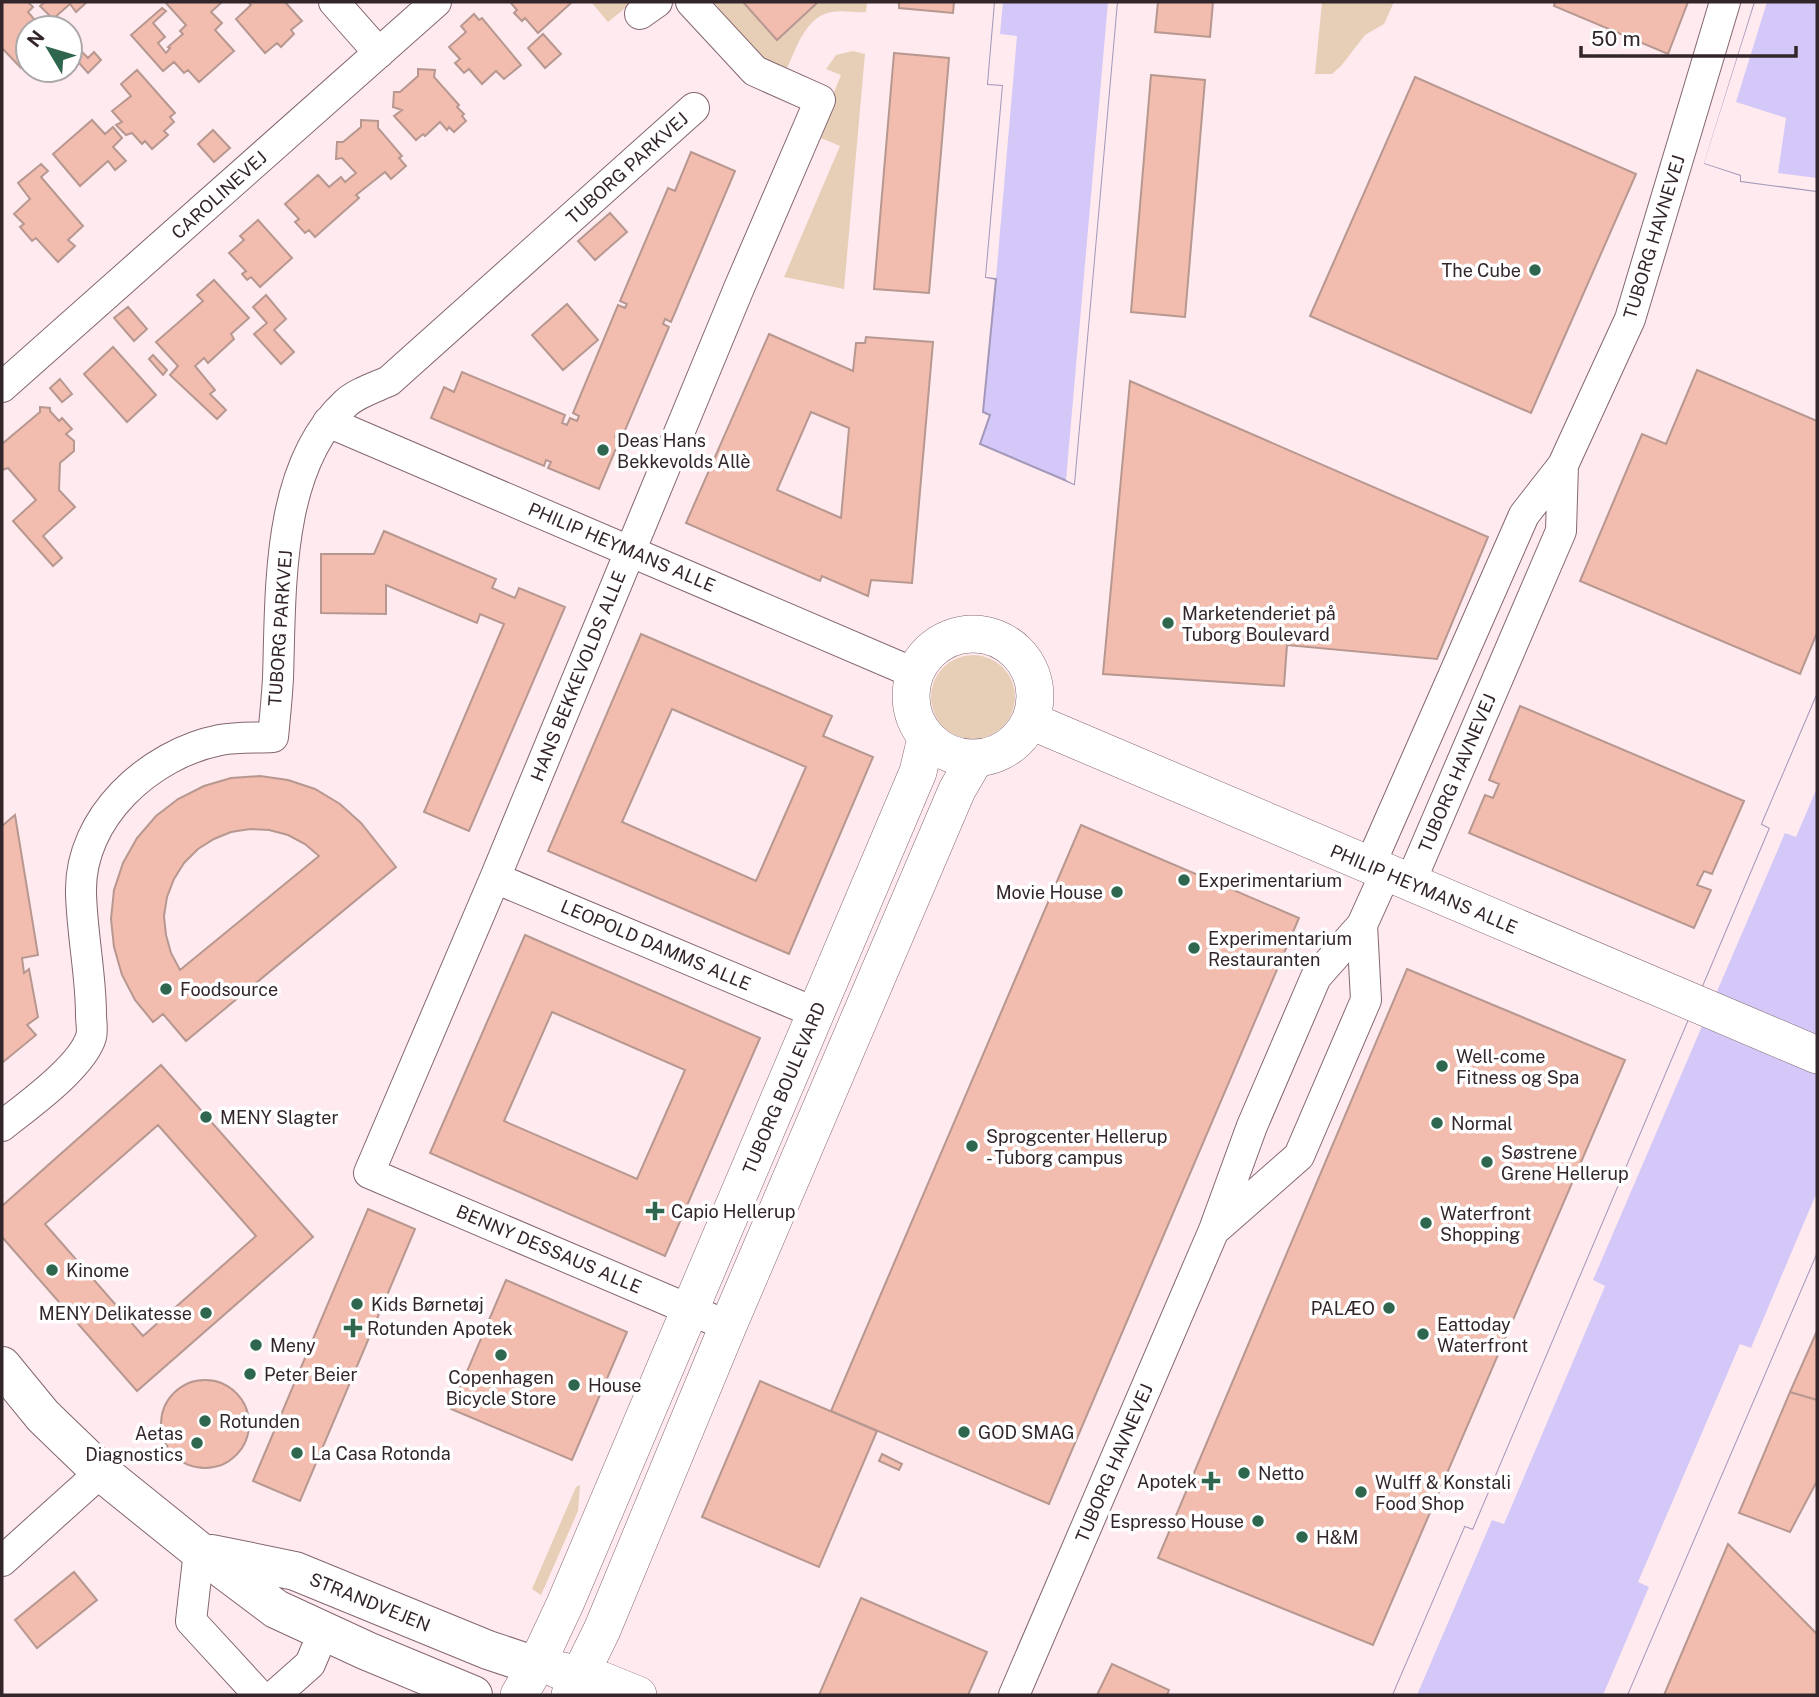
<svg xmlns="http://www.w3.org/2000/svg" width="1819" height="1697" viewBox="0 0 1819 1697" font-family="'Public Sans',sans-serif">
<rect width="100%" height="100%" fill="#ffeaef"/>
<path fill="#e7ceb7" d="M591,2H633L608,22Z
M714,2H867L866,12C856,13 841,10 832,12C806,16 797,47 787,68L753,53Z
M1322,2H1394L1384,24L1365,35L1341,66L1332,74H1315Z
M853,51L865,54L844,289L784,277L840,146L816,136L841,75L826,69L836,55Z
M931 697a42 42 0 1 1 84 0a42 42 0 1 1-84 0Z
M580,1485L578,1511L541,1595L532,1589L576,1487Z"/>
<path fill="#d3c8f7" stroke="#a397ba" stroke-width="2" d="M995,2H1117L1074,484L980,444L990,415L983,412L996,279L986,277L1003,85L988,84Z
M1755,2H1817V191L1741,181V175L1705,163Z
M1817,695V1252L1627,1695H1393L1465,1527L1473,1530L1770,828L1762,824Z"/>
<path fill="#ffeaef" d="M995,2H1003L1000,34L1017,36L996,278L986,277L1003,85L988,84Z
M1108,2H1117L1074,484L1066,480Z
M1755,2H1767L1736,102L1786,118L1778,173L1817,178V191L1741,181V175L1704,163Z
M1817,695V788L1796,837L1785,833L1593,1280L1605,1286L1504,1524L1492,1520L1417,1695H1393L1465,1527L1473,1530L1770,828L1762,824Z
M1817,1192V1252L1627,1695H1603L1649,1587L1638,1582L1740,1344L1751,1348Z"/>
<path fill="#f2bcaf" stroke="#b79890" stroke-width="2" fill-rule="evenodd" d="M2,2H28L33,7L28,12L39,25L35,28H28V34L21,41L28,50V61L21,68L2,48Z
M45,2H87L76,12L70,4L53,19L40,6Z
M165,2H222L211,12L222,23L215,30L234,51L199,82L188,70L184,73L174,62L163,71L131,35L162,8L166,11L153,23L165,37L158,43L166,53L170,48L168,47L183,34L180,31L186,25Z
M248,2H285L302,21L291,30L294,34L281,47L277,43L265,53L236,19L251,5Z
M510,2H570L571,3L538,33L525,18L522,21L514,13L517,10Z
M743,2H818L777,40Z
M899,2H954L953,13L899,8Z
M1158,2H1213L1210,37L1155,32Z
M1555,2H1688L1668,54L1554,6Z
M474,14L479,20L482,18L521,65L504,79L496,71L482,84L469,69L464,73L455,63L460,59L449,47L466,32L461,26Z
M543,34L561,54L545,68L528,48Z
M79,49L88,58L94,52L101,60L88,73L72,55Z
M894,53L949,58L929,293L874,289Z
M418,69L435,70L434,77L459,105L457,107L464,114L462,116L466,121L454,132L449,127L447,130L440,122L425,136L423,134L416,140L394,116L402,110L393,107L394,92H400L418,76Z
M137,70L175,113L170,117L174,122L164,131L168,135L152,149L145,141L142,144L132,133L126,135L116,125L122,122L112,111L131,96L121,84Z
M1151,75L1205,80L1185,317L1131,312Z
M1415,77L1636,174L1531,413L1310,316Z
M92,120L105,134L113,127L122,138L113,147L126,161L115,170L108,161L80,186L53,154Z
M361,120L378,121V128L402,156L399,158L406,166L391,179L385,172L356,195L359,198L315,237L309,230L305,233L295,222L299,219L285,204L318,175L329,187L341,177L345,182L356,173L342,158L336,159L337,142H343L361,127Z
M213,130L230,148L214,162L198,144Z
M691,152L735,171L671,322L665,319L663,324L669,327L623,435L617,432L615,437L620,439L599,489L548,468L551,462L546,460L544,466L431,418L444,387L454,392L462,372L565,415L562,423L567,425L570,418L577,421L579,416L573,413L618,305L625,308L627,304L620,301L668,188L675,191Z
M41,164L48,171L41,177L83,226L68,240L75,246L58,262L36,238L32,241L20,227L24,224L14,214L30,199L18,183Z
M610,213L627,232L595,260L578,241Z
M258,220L292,258L260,287L251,277L247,280L242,274L246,271L229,253L244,240L240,236Z
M214,280L249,318L231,334L234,339L208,363L204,358L195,366L215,390L210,394L226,410L217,419L170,375L178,366L156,342L203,301L197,295Z
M266,295L286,319L274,330L294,352L281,364L254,334L267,323L253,307Z
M567,304L598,340L563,370L532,335Z
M128,307L147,329L134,341L114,318Z
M769,334L853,371L856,343H865L866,337L933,342L912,583L871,580L868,596L822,576L820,581L686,523ZM811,412L849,428L841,518L777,490Z
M113,347L156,395L127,422L84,374Z
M153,355L167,370L163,375L149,359Z
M1697,370L1817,421V633L1800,674L1580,581L1642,434L1666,444Z
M60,379L72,394L62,402L50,388Z
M1130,381L1488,537L1437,659L1287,645L1284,686L1103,674Z
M40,407L50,408V411L59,421L62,418L72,429L66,434L74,441V451L60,463L59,490L75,507L43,536L62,558L53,566L13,521L36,500L8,468L2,470V444L40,412Z
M384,531L496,579L492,588L515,598L519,588L565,607L469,831L424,812L504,624L480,614L477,623L386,585V614L321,613V554H374Z
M641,634L832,716L823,736L873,757L789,954L548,851ZM672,709L806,767L756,881L622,822Z
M1520,706L1744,801L1712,874L1704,871L1697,885L1711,890L1694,928L1469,833L1485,795L1493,798L1499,784L1489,780Z
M260,776L288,780L315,789L340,804L361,823L396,867L186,1041L163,1014L153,1022L135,1000L122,975L114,947L111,919L114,890L123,863L137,838L156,816L178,799L204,786L231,778ZM250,829L269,830L288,835L305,844L319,856L180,970L171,953L166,935L164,916L167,897L174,879L184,863L198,849L214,839L231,832Z
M15,815L38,955L22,958L24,973L29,969L38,1017L27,1025L36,1035L2,1063V826Z
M1081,825L1299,918L1049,1504L831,1411Z
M525,935L760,1038L665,1256L430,1153ZM552,1012L685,1070L637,1179L504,1121Z
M1407,969L1625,1060L1373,1645L1158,1558Z
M161,1065L313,1237L137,1391L2,1237V1206ZM158,1125L256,1236L143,1336L45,1224Z
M368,1209L415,1229L300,1501L253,1481Z
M506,1280L627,1332L572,1460L451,1409Z
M1817,1331V1400L1790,1392Z
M161 1424a44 44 0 1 1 88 0a44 44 0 1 1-88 0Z
M760,1381L877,1431L819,1567L702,1517Z
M1790,1392L1817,1400V1481L1790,1532L1739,1513Z
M882,1454L902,1464L899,1470L879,1461Z
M1728,1544L1817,1634V1695H1664Z
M74,1572L97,1600L37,1648L15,1620Z
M861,1598L987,1652L968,1695H819Z
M1112,1664L1169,1690L1167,1695H1097Z"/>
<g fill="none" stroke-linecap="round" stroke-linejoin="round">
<g stroke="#84676f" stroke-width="32">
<path id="minor" d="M334,2L379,53
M691,2L755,71L820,100L739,288L495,878L369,1173L728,1326
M640,14L657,2
M2,387L436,2
M328,422L914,673
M1370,865L1524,515L1563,465L1630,319L1725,2
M495,878L816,1013
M1410,883L1561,531L1563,465
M2,1126C27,1106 82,1067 91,1037C93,1030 91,1022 91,1015C91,975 82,934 81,893C79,818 149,754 220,740C237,737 255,738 273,737C275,717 277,697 278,678C281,590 276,467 346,403C357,393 376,387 389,381L694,108
M1217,1228L1299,1156L1366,1000L1362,925
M199,1551L191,1621L259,1695
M2,1561L101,1472
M275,1695L310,1664L324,1631
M1014,1695L1214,1230L1252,1126L1316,977L1362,925L1386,872"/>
</g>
<g stroke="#84676f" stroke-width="38">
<path id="tertiary" d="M911 696a62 62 0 1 1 124 0a62 62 0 1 1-124 0Z
M1031,721L1817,1055
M558,1670L601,1680L638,1695
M519,1695L536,1666L565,1604L918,772L926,738
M570,1695L602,1630L728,1326L957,790L975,759"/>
</g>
<g stroke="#84676f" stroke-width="40">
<path id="secondary" d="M2,1366L43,1416L101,1472L199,1551L276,1609L367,1651L473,1695
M212,1554L295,1571L488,1650L536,1666"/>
</g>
<use href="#minor" stroke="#fff" stroke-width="30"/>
<use href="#tertiary" stroke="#fff" stroke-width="37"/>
<use href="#secondary" stroke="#fff" stroke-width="38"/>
</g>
<g fill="#2e664e" stroke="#fff" stroke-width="2.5">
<circle cx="1535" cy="270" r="7"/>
<circle cx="603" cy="450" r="7"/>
<circle cx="1168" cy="623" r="7"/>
<circle cx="1184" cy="880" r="7"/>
<circle cx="1117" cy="892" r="7"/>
<circle cx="1194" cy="948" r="7"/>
<circle cx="166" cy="989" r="7"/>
<circle cx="1442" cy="1066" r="7"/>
<circle cx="206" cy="1117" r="7"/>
<circle cx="1437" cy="1123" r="7"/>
<circle cx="972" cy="1146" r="7"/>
<circle cx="1487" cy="1162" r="7"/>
<path d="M651.5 1200.5h7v7h7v7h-7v7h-7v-7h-7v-7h7z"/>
<circle cx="1426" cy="1223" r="7"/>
<circle cx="52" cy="1270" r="7"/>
<circle cx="357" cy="1304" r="7"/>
<circle cx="1389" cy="1308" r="7"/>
<circle cx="206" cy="1313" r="7"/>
<path d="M349.5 1317.5h7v7h7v7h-7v7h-7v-7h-7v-7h7z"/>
<circle cx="1423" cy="1334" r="7"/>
<circle cx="256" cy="1345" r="7"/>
<circle cx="501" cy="1355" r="7"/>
<circle cx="250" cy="1374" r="7"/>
<circle cx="574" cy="1385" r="7"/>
<circle cx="205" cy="1421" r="7"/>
<circle cx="964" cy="1432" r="7"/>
<circle cx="197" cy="1443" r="7"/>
<circle cx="297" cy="1453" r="7"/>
<circle cx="1244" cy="1473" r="7"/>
<path d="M1207.5 1470.5h7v7h7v7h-7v7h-7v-7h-7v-7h7z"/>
<circle cx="1361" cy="1492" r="7"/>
<circle cx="1258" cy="1521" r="7"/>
<circle cx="1302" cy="1537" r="7"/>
</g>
<g text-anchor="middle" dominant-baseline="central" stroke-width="7" stroke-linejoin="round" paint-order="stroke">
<g font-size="18" fill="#33262a" stroke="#fff">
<text transform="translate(627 168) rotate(-42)">TUBORG PARKVEJ</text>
<text transform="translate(219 195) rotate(-42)">CAROLINEVEJ</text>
<text transform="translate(1654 237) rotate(-73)">TUBORG HAVNEVEJ</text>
<text transform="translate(622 547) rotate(23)">PHILIP HEYMANS ALLE</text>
<text transform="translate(280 628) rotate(-86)">TUBORG PARKVEJ</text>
<text transform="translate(578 676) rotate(-68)">HANS BEKKEVOLDS ALLE</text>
<text transform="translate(1457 773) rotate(-67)">TUBORG HAVNEVEJ</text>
<text transform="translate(1424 889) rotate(23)">PHILIP HEYMANS ALLE</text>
<text transform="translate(656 945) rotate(23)">LEOPOLD DAMMS ALLE</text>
<text transform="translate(784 1088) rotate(-67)">TUBORG BOULEVARD</text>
<text transform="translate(549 1249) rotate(23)">BENNY DESSAUS ALLE</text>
<text transform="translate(1114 1463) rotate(-67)">TUBORG HAVNEVEJ</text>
<text transform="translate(370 1602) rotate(22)">STRANDVEJEN</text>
</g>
<g font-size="18" fill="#33262a" stroke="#fff" text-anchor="start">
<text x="1521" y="270" text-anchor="end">The Cube</text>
<text x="617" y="440">Deas Hans<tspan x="617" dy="21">Bekkevolds Allè</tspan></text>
<text x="1182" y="613">Marketenderiet på<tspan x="1182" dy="21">Tuborg Boulevard</tspan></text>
<text x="1198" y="880">Experimentarium</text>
<text x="1103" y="892" text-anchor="end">Movie House</text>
<text x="1208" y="938">Experimentarium<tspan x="1208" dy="21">Restauranten</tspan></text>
<text x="180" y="989">Foodsource</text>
<text x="1456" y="1056">Well-come<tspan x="1456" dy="21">Fitness og Spa</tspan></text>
<text x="220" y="1117">MENY Slagter</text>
<text x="1451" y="1123">Normal</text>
<text x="986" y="1136">Sprogcenter Hellerup<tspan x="986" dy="21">- Tuborg campus</tspan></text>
<text x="1501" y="1152">Søstrene<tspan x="1501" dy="21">Grene Hellerup</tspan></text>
<text x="671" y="1211">Capio Hellerup</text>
<text x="1440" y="1213">Waterfront<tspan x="1440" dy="21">Shopping</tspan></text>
<text x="66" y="1270">Kinome</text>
<text x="371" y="1304">Kids Børnetøj</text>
<text x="1375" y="1308" text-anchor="end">PALÆO</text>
<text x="192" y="1313" text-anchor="end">MENY Delikatesse</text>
<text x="1437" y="1324">Eattoday<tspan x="1437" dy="21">Waterfront</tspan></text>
<text x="367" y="1328">Rotunden Apotek</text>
<text x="270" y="1345">Meny</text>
<text x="264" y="1374">Peter Beier</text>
<text x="501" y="1377" text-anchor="middle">Copenhagen<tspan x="501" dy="21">Bicycle Store</tspan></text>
<text x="588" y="1385">House</text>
<text x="219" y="1421">Rotunden</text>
<text x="978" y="1432">GOD SMAG</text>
<text x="183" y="1433" text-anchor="end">Aetas<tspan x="183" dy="21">Diagnostics</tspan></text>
<text x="311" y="1453">La Casa Rotonda</text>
<text x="1258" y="1473">Netto</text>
<text x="1197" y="1481" text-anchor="end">Apotek</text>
<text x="1375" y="1482">Wulff &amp; Konstali<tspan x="1375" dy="21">Food Shop</tspan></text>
<text x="1244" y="1521" text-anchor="end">Espresso House</text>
<text x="1316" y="1537">H&amp;M</text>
</g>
</g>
<rect width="1819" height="1697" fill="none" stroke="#33262a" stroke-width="7"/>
<g transform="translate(49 49) rotate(308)"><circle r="33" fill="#ffffff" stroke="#ada8aa" stroke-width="2"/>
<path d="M0-5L12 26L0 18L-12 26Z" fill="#2e664e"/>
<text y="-10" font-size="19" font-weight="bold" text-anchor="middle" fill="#33262a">N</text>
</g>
<path d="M1581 46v10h215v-10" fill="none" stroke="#33262a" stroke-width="3.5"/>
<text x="1591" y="46" font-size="21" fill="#33262a" stroke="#ffffff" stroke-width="5" paint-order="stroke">50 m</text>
</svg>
